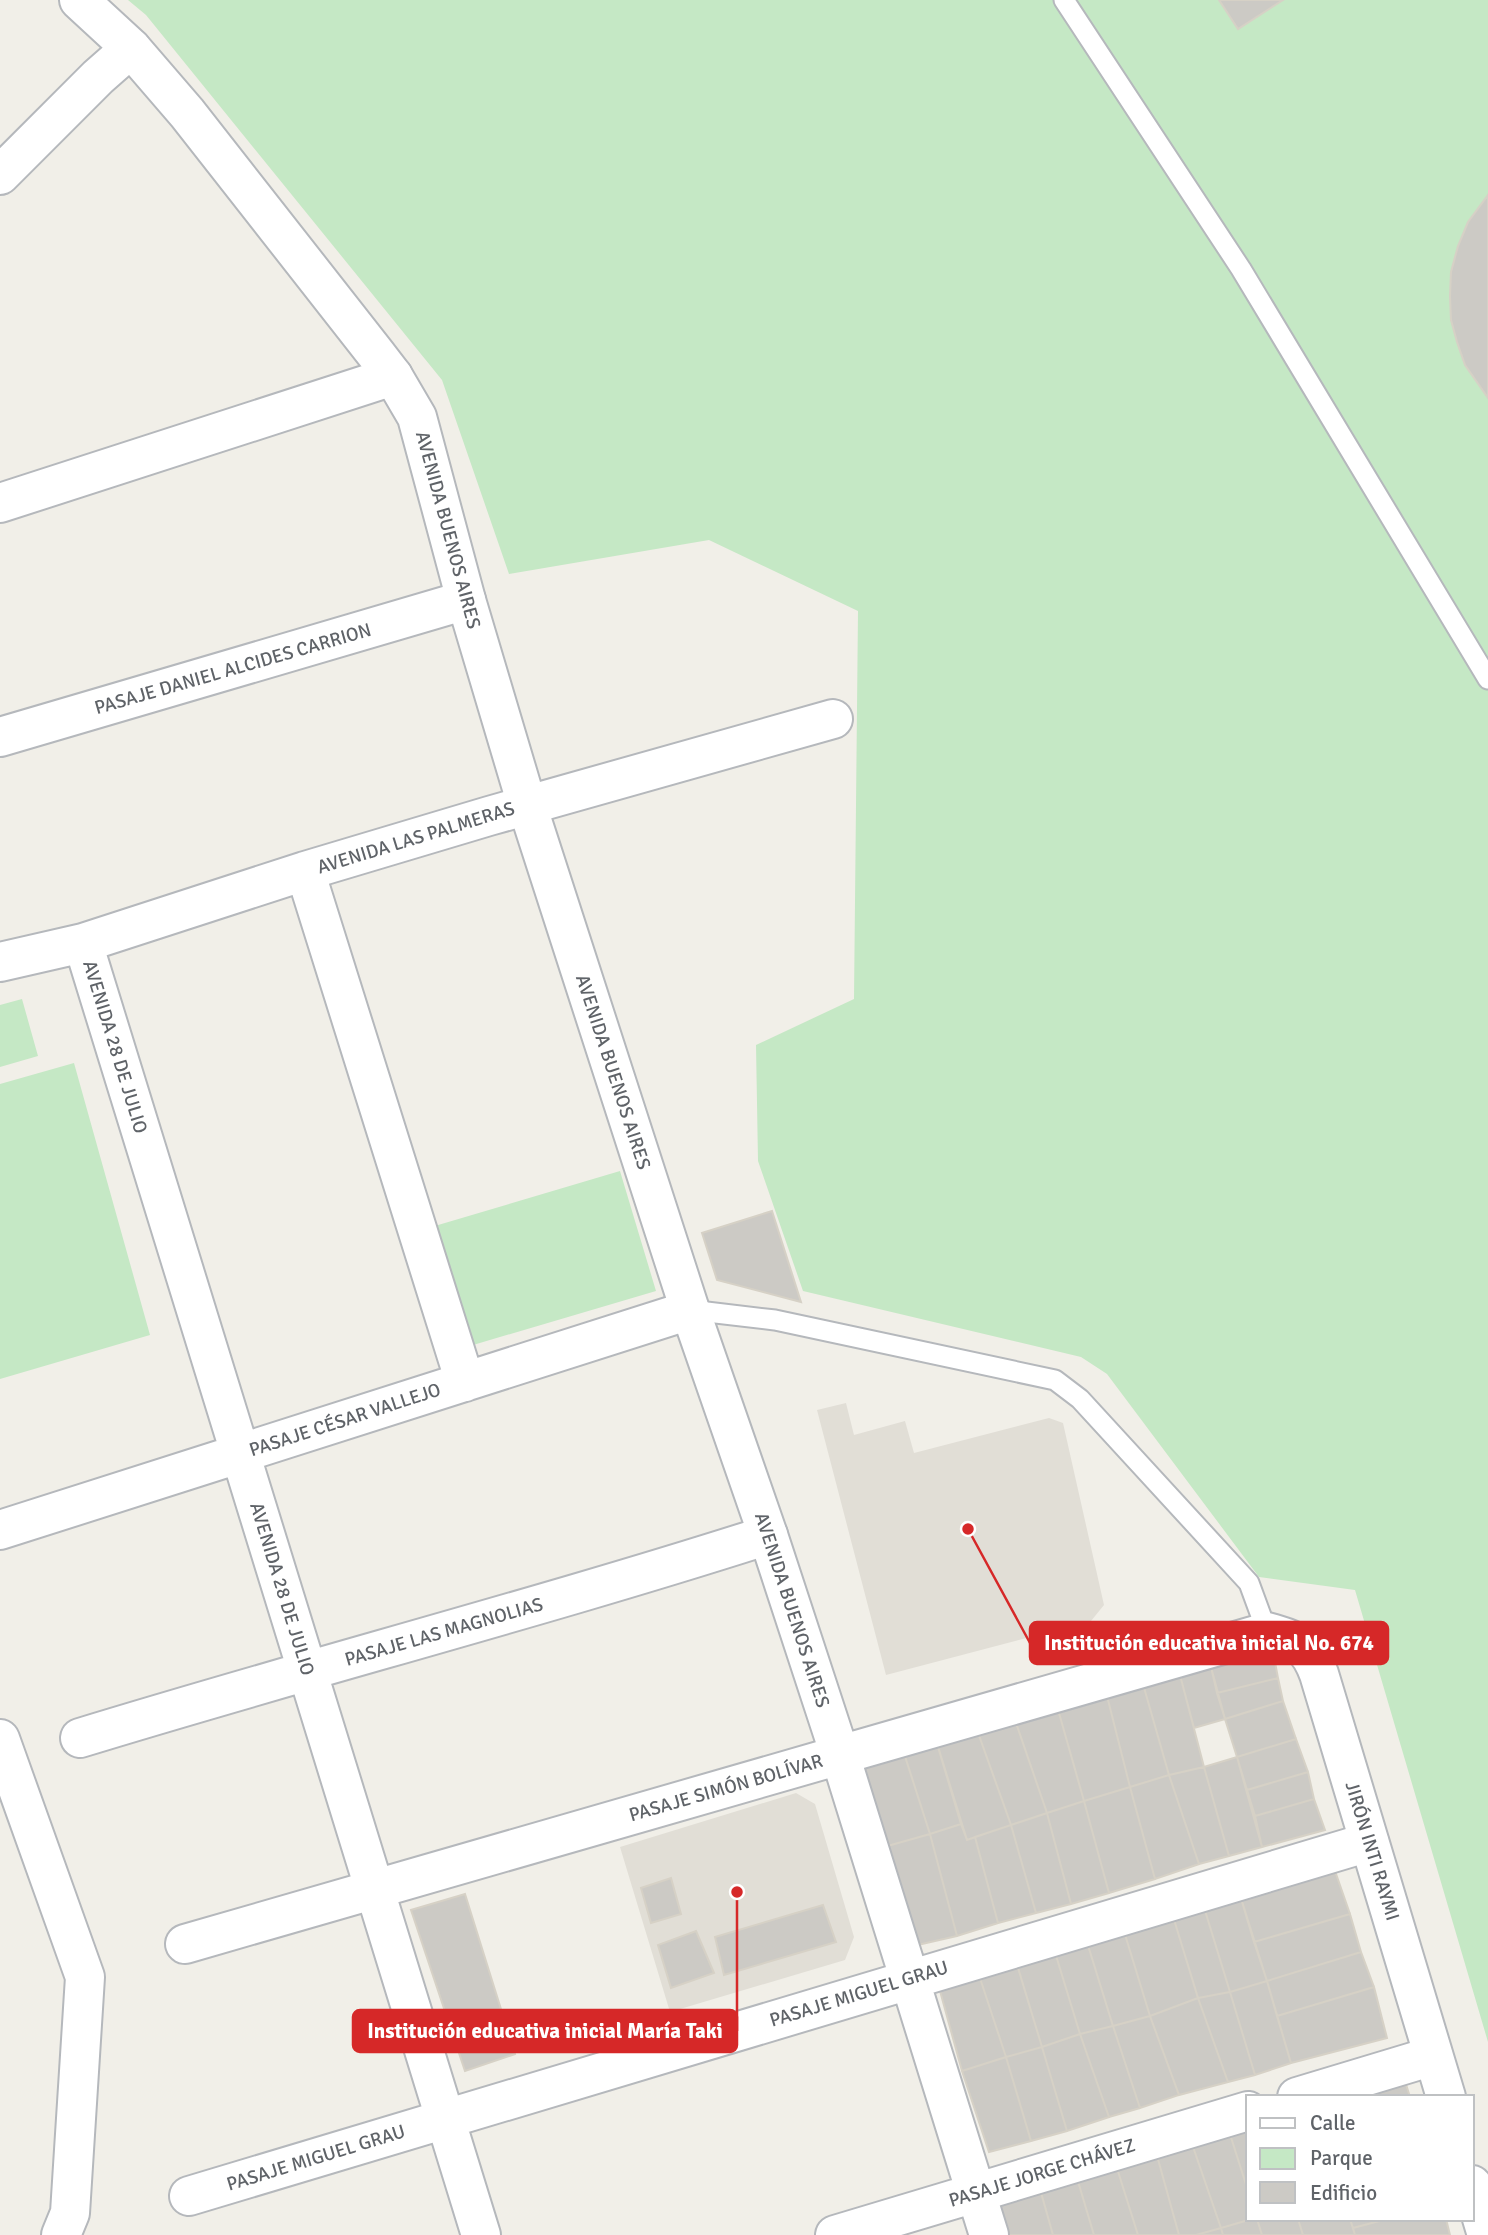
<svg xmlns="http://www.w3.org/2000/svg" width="1488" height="2235" viewBox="0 0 1488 2235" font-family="Signika,sans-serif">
<rect width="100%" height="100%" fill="#f1efe8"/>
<path fill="#e1ded6" d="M846,1403L854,1435L905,1421L914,1453L1049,1418L1063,1423L1104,1605L1091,1621L886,1675L817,1410Z
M796,1793L815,1804L854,1937L845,1960L670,2012L620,1847Z"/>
<path fill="#c5e8c5" d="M128,0H1488V2042L1355,1590L1259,1577L1107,1374L1081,1357L803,1291L758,1161L756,1045L854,999L858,611L709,540L509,574L442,380L146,15Z
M22,999L38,1056L0,1067V1005Z
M74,1063L150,1335L0,1379V1084Z
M620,1171L656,1291L463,1348L428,1228Z"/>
<path fill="#cccac5" stroke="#d6d1c6" stroke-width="2" d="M1219,0H1283L1238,29Z
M1488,195V398L1465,365L1457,342L1451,320L1450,296L1451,272L1458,246L1468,222Z
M772,1211L801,1302L717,1280L702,1233Z
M1265,1652L1274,1657L1278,1678L1217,1693L1211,1667Z
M1211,1667L1225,1719L1194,1728L1180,1675Z
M1180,1675L1204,1767L1169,1775L1143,1684Z
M1278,1678L1283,1701L1225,1719L1217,1693Z
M1143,1684L1169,1775L1130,1787L1106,1692Z
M1106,1692L1130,1787L1084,1801L1057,1706Z
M1283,1701L1296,1739L1237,1757L1225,1719Z
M1057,1706L1084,1801L1047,1813L1014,1717Z
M1014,1717L1047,1813L1011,1825L976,1727Z
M976,1727L1011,1825L967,1840L935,1737Z
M935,1737L961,1824L930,1834L902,1747Z
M1296,1739L1308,1772L1247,1790L1237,1757Z
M902,1747L930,1834L884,1847L855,1762Z
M1237,1757L1262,1847L1229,1856L1204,1767Z
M1204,1767L1229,1856L1199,1864L1169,1775Z
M1308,1772L1314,1799L1255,1816L1247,1790Z
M1169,1775L1199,1864L1155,1879L1130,1787Z
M1130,1787L1155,1879L1109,1893L1084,1801Z
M1314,1799L1325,1830L1262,1847L1255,1816Z
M1084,1801L1109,1893L1071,1904L1047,1813Z
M1047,1813L1071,1904L1036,1913L1011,1825Z
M961,1824L967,1840L975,1837L998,1923L957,1936L930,1834Z
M1011,1825L1036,1913L998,1923L975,1837Z
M930,1834L957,1936L913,1946L884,1847Z
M1334,1868L1350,1914L1254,1942L1240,1895Z
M671,1878L681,1914L651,1923L641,1888Z
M465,1894L515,2054L465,2071L411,1910Z
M1240,1895L1267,1981L1230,1992L1203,1904Z
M1203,1904L1230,1992L1198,1998L1172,1913Z
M823,1905L836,1942L724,1975L715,1937Z
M1172,1913L1198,1998L1150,2016L1123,1928Z
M1350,1914L1361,1952L1267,1981L1254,1942Z
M1123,1928L1150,2016L1113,2026L1086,1939Z
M696,1931L714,1973L671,1988L658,1945Z
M1086,1939L1113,2026L1080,2034L1054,1949Z
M1054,1949L1080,2034L1042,2047L1015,1958Z
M1361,1952L1374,1987L1277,2016L1267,1981Z
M1015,1958L1042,2047L1006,2057L977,1969Z
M977,1969L1006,2057L962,2071L937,1980Z
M1267,1981L1291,2063L1255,2075L1230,1992Z
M1374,1987L1387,2038L1291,2063L1277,2016Z
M1230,1992L1255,2075L1228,2082L1198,1998Z
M1198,1998L1228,2082L1179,2095L1150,2016Z
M1150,2016L1179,2095L1140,2108L1113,2026Z
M1113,2026L1140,2108L1109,2117L1080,2034Z
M1080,2034L1109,2117L1067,2131L1042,2047Z
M1042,2047L1067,2131L1031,2141L1006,2057Z
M1006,2057L1031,2141L989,2152L962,2071Z
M1404,2078L1410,2097H1341Z
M1248,2125V2191L1229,2131Z
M1229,2131L1248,2191V2219H1252L1221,2228L1191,2141Z
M1191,2141L1221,2228L1196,2235H1179L1156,2152Z
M1156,2152L1179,2235H1138L1116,2165Z
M1116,2165L1138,2235H1094L1077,2178Z
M1077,2178L1094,2235H1053L1040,2189Z
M1040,2189L1053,2235H1009L999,2200Z
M1252,2219H1257L1262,2235H1223L1221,2228Z
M1257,2219H1298L1303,2235H1262Z
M1298,2219H1350L1355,2235H1303Z
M1350,2219H1387L1353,2228Z
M1387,2219H1446L1450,2235H1355L1353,2228Z
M1221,2228L1223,2235H1196Z"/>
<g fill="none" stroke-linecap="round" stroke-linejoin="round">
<g stroke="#b5b8bc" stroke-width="23">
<path id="service" d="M1064,0L1241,269L1488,679
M690,1310L775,1320L1055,1380L1080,1399L1249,1583L1267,1632"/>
</g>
<g stroke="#b5b8bc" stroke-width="42">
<path id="minor" d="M0,175L98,77L131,48
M0,503L393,376
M0,737L466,600
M305,871L465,1382
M83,943L481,2235
M0,962L83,943L305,871L489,816L833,719
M0,1530L690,1310
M80,1738C308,1668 540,1608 768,1535
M0,1739L85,1977L70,2213L61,2235
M185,1944L840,1755L989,2235
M1297,2097L1433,2056
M189,2196L1369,1842
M835,2235L1248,2111"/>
</g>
<g stroke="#b5b8bc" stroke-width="42">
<path id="tertiary" d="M79,0L131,48L187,113L376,354L393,376L417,417L466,600L527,805L690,1310L768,1535L840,1755L1267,1632C1296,1640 1308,1644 1319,1674L1446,2097
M1472,2185L1487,2235"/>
</g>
<use href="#service" stroke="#fff" stroke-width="19"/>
<use href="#minor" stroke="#fff" stroke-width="38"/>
<use href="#tertiary" stroke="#fff" stroke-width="38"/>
</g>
<g text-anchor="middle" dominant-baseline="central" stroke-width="5" stroke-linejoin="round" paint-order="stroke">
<g font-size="19" fill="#5f6368" stroke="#fff">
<text transform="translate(448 530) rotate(75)">AVENIDA BUENOS AIRES</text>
<text transform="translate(233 669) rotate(-16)">PASAJE DANIEL ALCIDES CARRION</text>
<text transform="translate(416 838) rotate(-17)">AVENIDA LAS PALMERAS</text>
<text transform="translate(115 1047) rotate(73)">AVENIDA 28 DE JULIO</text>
<text transform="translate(613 1072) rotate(72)">AVENIDA BUENOS AIRES</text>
<text transform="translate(345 1420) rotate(-18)">PASAJE CÉSAR VALLEJO</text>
<text transform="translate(282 1589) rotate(73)">AVENIDA 28 DE JULIO</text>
<text transform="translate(792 1610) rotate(72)">AVENIDA BUENOS AIRES</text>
<text transform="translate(444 1632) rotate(-16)">PASAJE LAS MAGNOLIAS</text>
<text transform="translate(726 1788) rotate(-16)">PASAJE SIMÓN BOLÍVAR</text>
<text transform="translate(1372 1851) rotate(73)">JIRÓN INTI RAYMI</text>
<text transform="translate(859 1994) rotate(-17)">PASAJE MIGUEL GRAU</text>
<text transform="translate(316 2158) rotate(-17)">PASAJE MIGUEL GRAU</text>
<text transform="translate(1042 2173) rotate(-17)">PASAJE JORGE CHÁVEZ</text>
</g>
</g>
<path fill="none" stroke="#d62828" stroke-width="2.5" d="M968 1529L1030 1643M737 1892L737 2031"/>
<g fill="#d62828" stroke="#fff" stroke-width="2.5">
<circle cx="968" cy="1529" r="7"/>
<circle cx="737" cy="1892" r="7"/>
</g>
<g fill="#d62828" stroke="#d62828" stroke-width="2.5">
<rect x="1030" y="1622" width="358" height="42" rx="7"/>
<rect x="353" y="2010" width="384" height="42" rx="7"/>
</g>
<g font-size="21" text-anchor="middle" font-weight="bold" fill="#fff">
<text x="1209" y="1650">Institución educativa inicial No. 674</text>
<text x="545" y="2038">Institución educativa inicial María Taki</text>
</g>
<rect x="1246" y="2095" width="228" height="126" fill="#ffffff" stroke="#bfc1c3" stroke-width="2"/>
<rect x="1260" y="2118" width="35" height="10" fill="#ffffff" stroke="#bfc1c3" stroke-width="2"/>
<text x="1310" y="2130" font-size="21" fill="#5f6368">Calle</text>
<rect x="1260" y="2148" width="35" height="21" fill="#c5e8c5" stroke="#bfc1c3" stroke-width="2"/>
<text x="1310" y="2165" font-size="21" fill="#5f6368">Parque</text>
<rect x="1260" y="2182" width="35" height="21" fill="#cccac5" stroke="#bfc1c3" stroke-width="2"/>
<text x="1310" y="2200" font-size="21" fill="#5f6368">Edificio</text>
</svg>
